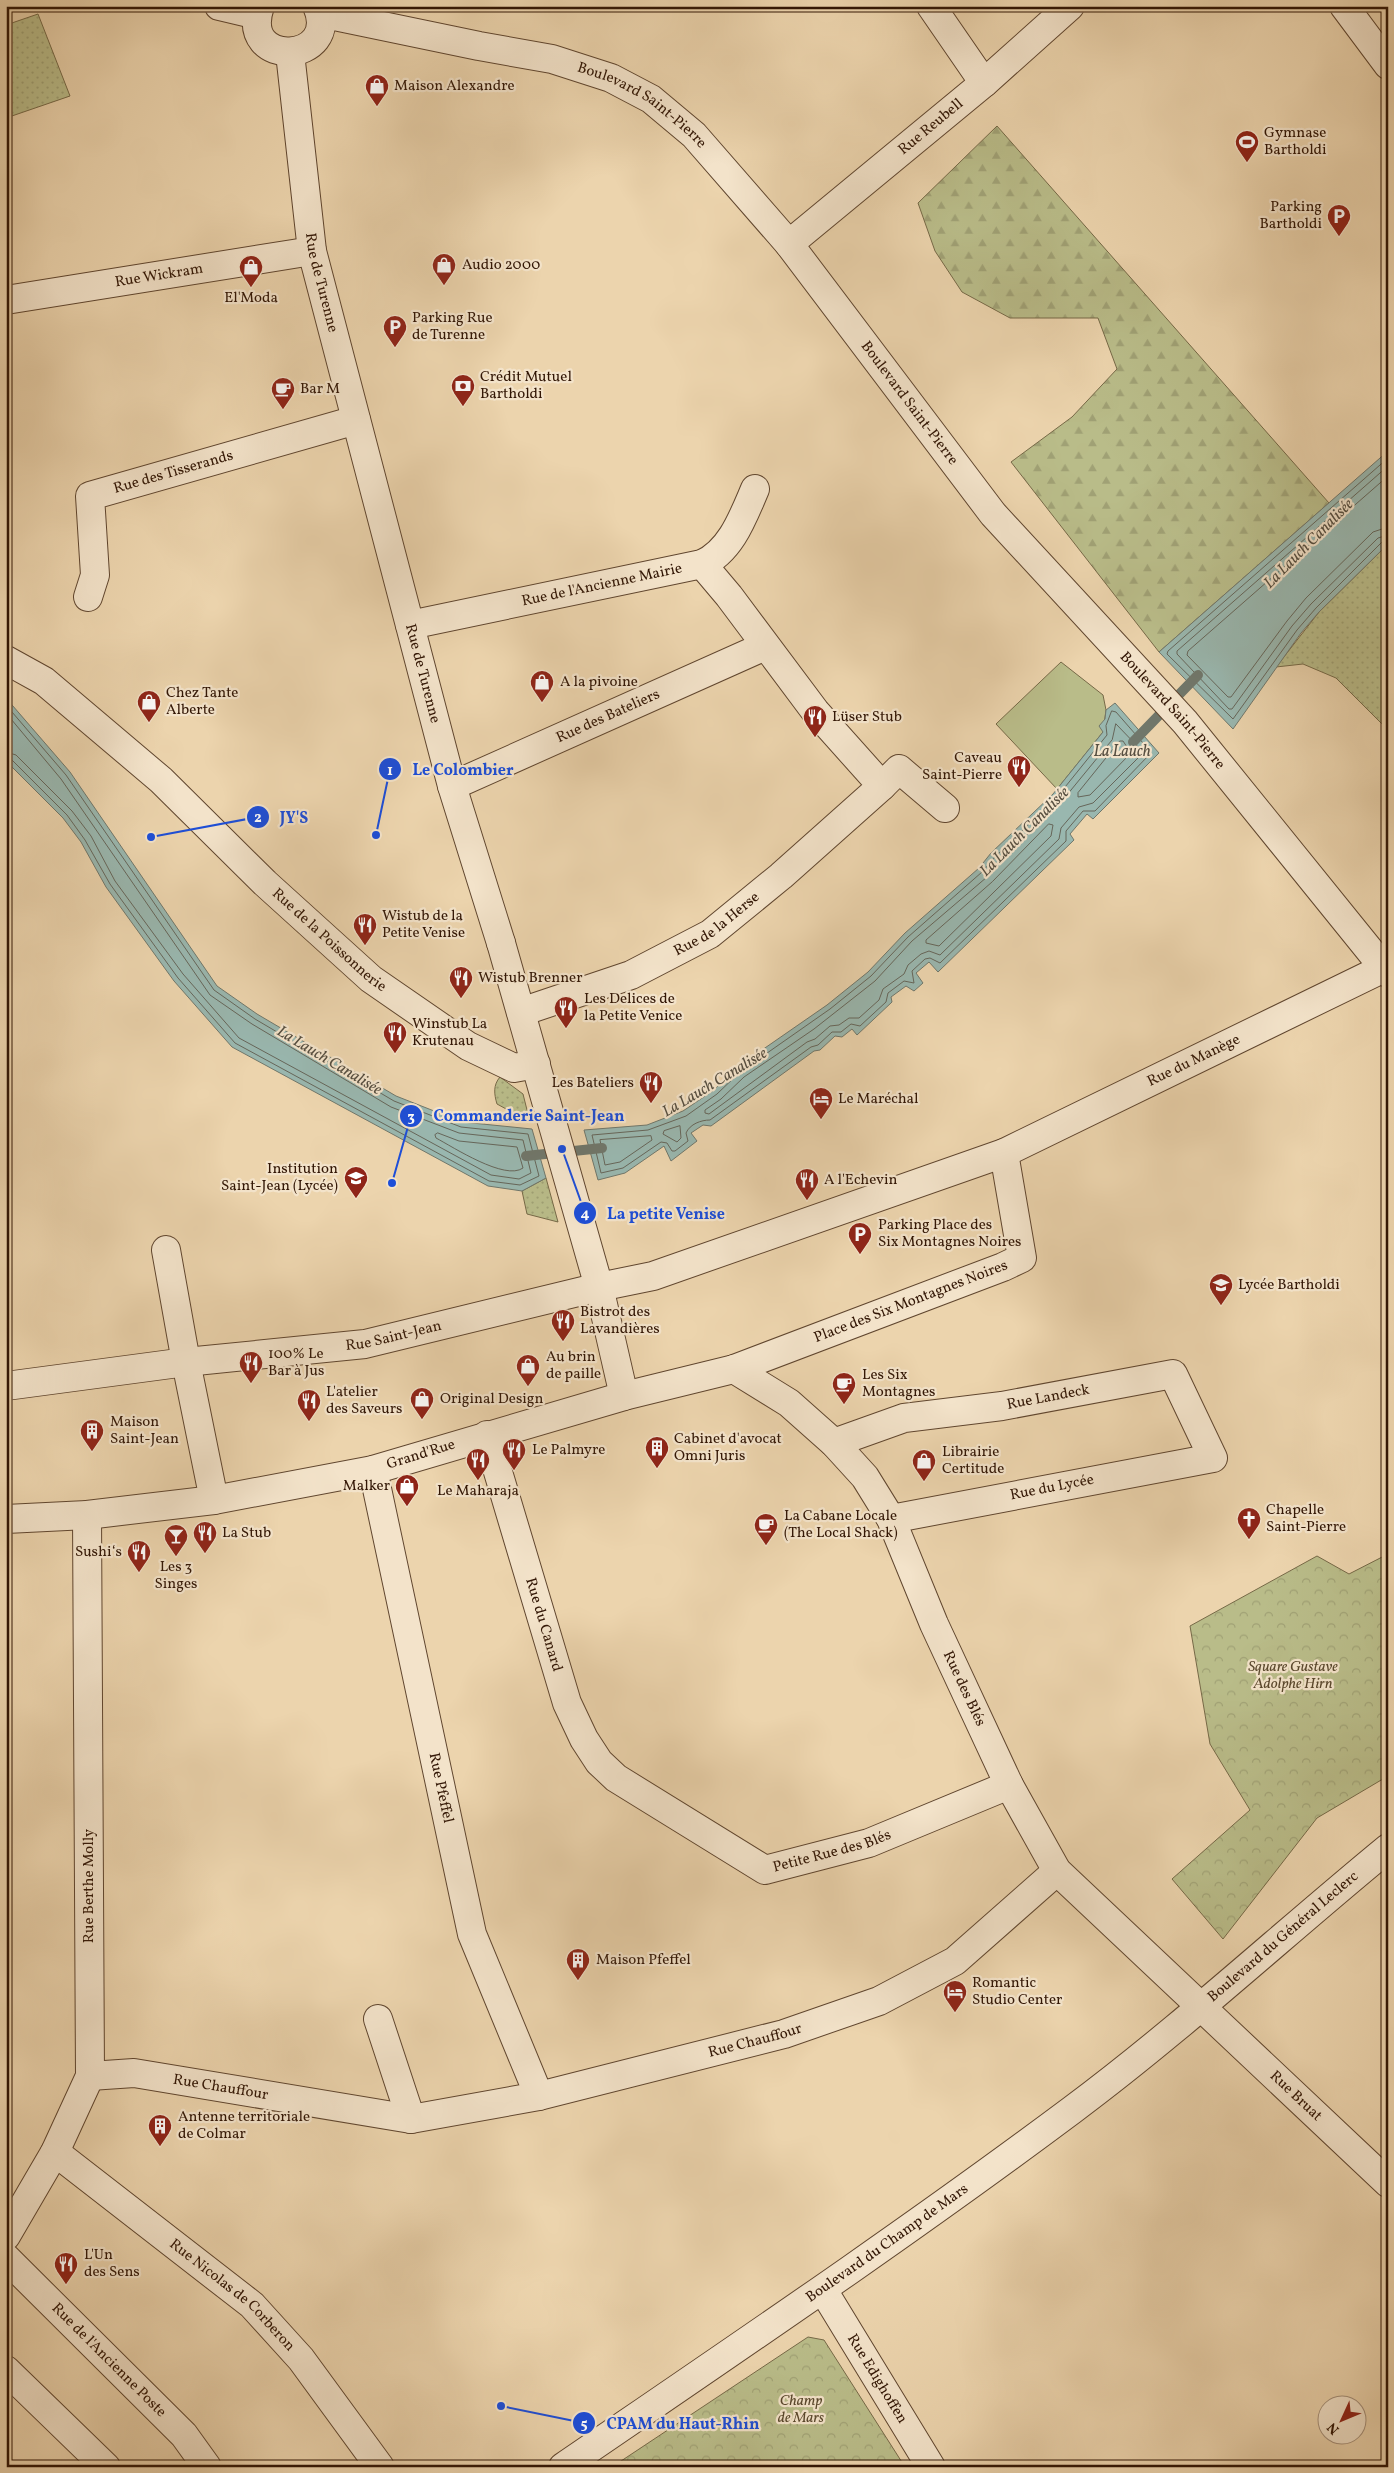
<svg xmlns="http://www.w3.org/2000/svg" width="1394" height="2473" viewBox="0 0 1394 2473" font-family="Vollkorn,serif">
<defs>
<pattern id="forest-firs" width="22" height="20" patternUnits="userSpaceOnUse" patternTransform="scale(1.25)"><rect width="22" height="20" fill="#b9bc89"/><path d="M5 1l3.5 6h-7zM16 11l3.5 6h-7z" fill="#a0a175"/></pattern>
<pattern id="park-crowns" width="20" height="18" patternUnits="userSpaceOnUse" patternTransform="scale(1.25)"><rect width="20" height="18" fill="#b9bc89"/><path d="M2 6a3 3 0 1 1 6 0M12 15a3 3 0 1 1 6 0" fill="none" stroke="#a0a175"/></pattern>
<pattern id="garden-dots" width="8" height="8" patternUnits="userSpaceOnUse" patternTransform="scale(1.25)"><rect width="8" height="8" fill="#b9bc89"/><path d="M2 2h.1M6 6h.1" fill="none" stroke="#a0a175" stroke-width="1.8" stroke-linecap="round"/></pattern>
</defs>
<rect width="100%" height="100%" fill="#ecd4ad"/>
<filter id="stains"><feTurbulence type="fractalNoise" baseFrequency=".004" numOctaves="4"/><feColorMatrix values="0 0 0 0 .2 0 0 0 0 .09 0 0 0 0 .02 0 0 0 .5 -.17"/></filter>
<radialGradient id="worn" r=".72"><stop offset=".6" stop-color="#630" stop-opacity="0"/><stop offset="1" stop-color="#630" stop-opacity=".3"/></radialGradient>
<path fill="#b9bc89" stroke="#766947" d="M1061,662L1103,695L1106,710L1103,732L1057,789L996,724Z"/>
<path fill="url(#forest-firs)" stroke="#766947" d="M997,126L1329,503L1159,652L1011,462L1072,417L1117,369L1098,318H1010L962,292L935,251L918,203Z"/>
<path fill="url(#park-crowns)" stroke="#766947" d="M1388,1554V1776L1317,1818L1223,1939L1172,1879L1250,1810L1210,1744L1190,1626L1317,1556L1349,1574Z
M808,2337L824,2340L905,2467H612Z"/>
<path fill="url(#garden-dots)" stroke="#766947" d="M38,14L70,96L6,118V25Z
M1388,544V730L1336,678L1303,664L1276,667L1319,612Z
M500,1077L523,1094L530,1122L497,1104C494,1094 493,1085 500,1077Z
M546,1178L558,1222L527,1214L522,1191Z"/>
<path fill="#99b7af" stroke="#70776b" d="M1388,451V544L1319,612L1301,633L1233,729L1159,652Z
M6,698L70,772L217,986L257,1014L396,1096L462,1122L532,1129L546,1178L522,1191L488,1186L232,1047L174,981L106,887L81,842L63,818L6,761Z
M1115,703L1159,753L1093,819L1087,814L1070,834L1074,840L938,972L929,962L916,973L923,983L914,991L906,986L891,997L892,1002L857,1035L852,1029L842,1037L835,1036L820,1050L814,1051L711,1126L703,1125L691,1133L697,1141L671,1161L664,1146L625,1173L598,1180L584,1130L647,1125L683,1111L714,1090L736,1068L827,1005L868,972L905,933L979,868L991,853L1053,794L1103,732L1099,726L1105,719L1106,710Z"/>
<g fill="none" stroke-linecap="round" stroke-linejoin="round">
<path stroke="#66665a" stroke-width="1" d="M1388,458L1168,651L1167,654L1233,719L1297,630L1316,608L1382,542L1388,541
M1388,466L1177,651V654L1229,709H1232L1292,626L1311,604L1378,538L1388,535
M1388,476L1188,651L1187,655L1228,697H1231L1287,621L1306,598L1373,532L1388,527
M6,705L66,775L214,990L255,1019L394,1101L461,1127L528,1134L539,1176L520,1185L489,1181L235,1043L178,978L110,884L85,840L67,815L12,760L6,758
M1112,711L1116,712L1150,751V754L1095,811H1083L1066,831V841L940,963L930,958L925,959L912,971L914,983L904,981L888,993L886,1002L860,1026L851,1024L841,1032H832L818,1045L811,1047L710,1120C701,1120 690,1124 686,1133L688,1141L675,1151H672L667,1143L661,1142L623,1168L601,1173L592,1135L648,1130L686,1116L717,1094L740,1072L830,1009L871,976L908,937L982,872L995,857L1057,797L1107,735L1106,726Z
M6,713L61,779L210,995L252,1024L391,1107L459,1133L523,1140L531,1173L519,1179L491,1175L239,1038L183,974L115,881L91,836L72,811L16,755L6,752
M1116,724L1142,751V754L1093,803L1079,807L1061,828L1059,839L940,955L929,951L921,954L908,965L904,974L883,989L879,1000L859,1018H849L839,1025L830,1026L815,1039L807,1042L709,1114L705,1113V1110L721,1099L744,1077L814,1029L875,981L912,941L987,877L1000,861L1062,801L1112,740Z
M1120,741H1123L1131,753L1090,795L1078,797V793Z
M1049,824L1053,825L1051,836L939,946L926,943V940L992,882Z
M680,1126L681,1138L677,1142L663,1134L664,1131Z
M438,1133L459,1141L517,1147L523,1168C505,1181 453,1147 436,1138L435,1135Z
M651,1136L652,1140L620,1162L605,1165L600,1140Z"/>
<path stroke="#70776b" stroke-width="10" d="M1133,742L1198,675
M526,1156L602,1148"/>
<g stroke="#60462f" stroke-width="30">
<g id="pedestrian">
<path id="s1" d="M410,625L702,564C731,551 743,517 755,489"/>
<path id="s2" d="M6,660L44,681L161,780L265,883L371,979L468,1046L514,1068L536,1064"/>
<path id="s3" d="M452,786L765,646"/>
<path d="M882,786L899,769L945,808"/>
<path d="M501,943L599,1287"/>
<path id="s4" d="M521,1012L631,975L710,934L781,876L882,786L815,711L729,596L702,564"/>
</g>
</g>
<g stroke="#60462f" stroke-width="30">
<g id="minor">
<path d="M931,6L984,83"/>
<path d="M1344,6L1388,65"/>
<path id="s5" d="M290,53L312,251L452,786L501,943"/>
<path id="s6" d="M789,244L984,83L1070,6"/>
<path id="s7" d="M6,300L312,251"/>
<path id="s8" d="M88,597L95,575L90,496L356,420"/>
<path id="s9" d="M1004,1153L1388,966"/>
<path d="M166,1250L186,1362L214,1500"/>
<path d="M599,1287L624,1396"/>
<path id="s10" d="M734,1369L789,1403L834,1443L865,1477L891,1519L934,1624L1009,1785L1057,1871L1388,2183"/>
<path id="s11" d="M6,1386L186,1362L365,1344L599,1287L653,1276L1004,1153L1022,1258L1003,1267L734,1369L624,1396L373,1470L214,1500L87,1515L6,1519"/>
<path id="s12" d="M487,1435L567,1703L584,1739L599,1762L616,1778L765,1870L869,1843L1009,1785"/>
<path id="s13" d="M834,1443L904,1418L1002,1406L1173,1374L1213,1458L891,1519"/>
<path id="s14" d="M373,1470L472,1934L539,2096"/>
<path d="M378,2019L411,2119"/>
<path id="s15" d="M90,2076L134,2073L411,2119L539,2096L784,2034L879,2001L955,1961L1057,1871"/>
<path id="s16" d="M55,2152L252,2305L301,2359L380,2467"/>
<path d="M6,2236L55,2152L90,2076L87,1515"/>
<path id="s17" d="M6,2258L184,2435L207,2467"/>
<path id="s18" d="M823,2290L931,2467"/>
<path d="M6,2370L106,2467"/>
</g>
</g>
<g stroke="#60462f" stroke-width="30">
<g id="tertiary">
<path d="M219,6L257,15"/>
<path d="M260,6C238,70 342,63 317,6"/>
<path id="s19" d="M320,13L479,46L552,59L611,78L651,99L694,135L789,244L993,514L1185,722L1388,973"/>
<path id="s20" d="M563,2467C734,2350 906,2234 1072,2110C1182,2028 1282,1935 1388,1848"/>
</g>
</g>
<use href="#pedestrian" stroke="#f3e3ca" stroke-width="28"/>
<use href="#minor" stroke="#f3e3ca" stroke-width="28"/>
<use href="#tertiary" stroke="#f3e3ca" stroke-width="28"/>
</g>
<defs>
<g id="shop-pin" transform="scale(1.25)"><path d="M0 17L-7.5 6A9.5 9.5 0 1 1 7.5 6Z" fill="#8f2418" stroke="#f3e3ca"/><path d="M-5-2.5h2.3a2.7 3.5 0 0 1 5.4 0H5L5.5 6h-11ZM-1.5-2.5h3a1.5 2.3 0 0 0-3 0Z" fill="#fff"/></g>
<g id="stadium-pin" transform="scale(1.25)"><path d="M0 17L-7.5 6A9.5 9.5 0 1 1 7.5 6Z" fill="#8f2418" stroke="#f3e3ca"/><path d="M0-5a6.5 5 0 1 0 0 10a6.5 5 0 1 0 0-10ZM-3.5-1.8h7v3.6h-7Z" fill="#fff"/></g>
<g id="parking-pin" transform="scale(1.25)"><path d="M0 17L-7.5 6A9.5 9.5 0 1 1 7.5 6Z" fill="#8f2418" stroke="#f3e3ca"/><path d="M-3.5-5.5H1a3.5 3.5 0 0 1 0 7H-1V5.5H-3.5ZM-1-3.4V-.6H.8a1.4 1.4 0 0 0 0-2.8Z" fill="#fff"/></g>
<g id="bank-pin" transform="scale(1.25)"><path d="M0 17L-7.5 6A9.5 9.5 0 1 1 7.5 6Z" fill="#8f2418" stroke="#f3e3ca"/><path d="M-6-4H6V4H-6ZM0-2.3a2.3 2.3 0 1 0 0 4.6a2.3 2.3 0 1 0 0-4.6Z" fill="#fff"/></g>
<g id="cafe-pin" transform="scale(1.25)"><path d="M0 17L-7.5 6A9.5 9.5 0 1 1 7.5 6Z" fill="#8f2418" stroke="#f3e3ca"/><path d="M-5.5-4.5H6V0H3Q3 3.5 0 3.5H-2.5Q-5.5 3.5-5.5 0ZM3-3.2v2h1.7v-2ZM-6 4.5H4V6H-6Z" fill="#fff"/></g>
<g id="restaurant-pin" transform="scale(1.25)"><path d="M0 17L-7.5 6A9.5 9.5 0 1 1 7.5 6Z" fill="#8f2418" stroke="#f3e3ca"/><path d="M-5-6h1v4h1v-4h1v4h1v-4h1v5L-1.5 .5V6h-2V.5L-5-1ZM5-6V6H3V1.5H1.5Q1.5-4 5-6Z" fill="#fff"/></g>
<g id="hotel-pin" transform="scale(1.25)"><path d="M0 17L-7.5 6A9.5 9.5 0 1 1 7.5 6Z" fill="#8f2418" stroke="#f3e3ca"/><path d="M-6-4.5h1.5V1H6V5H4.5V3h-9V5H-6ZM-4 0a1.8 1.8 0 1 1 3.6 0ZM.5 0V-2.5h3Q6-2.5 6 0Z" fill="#fff"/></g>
<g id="school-pin" transform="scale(1.25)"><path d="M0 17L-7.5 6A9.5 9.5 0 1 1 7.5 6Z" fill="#8f2418" stroke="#f3e3ca"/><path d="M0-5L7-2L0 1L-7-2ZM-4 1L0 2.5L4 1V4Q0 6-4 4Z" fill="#fff"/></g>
<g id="building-pin" transform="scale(1.25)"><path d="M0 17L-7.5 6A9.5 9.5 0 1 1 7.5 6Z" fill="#8f2418" stroke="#f3e3ca"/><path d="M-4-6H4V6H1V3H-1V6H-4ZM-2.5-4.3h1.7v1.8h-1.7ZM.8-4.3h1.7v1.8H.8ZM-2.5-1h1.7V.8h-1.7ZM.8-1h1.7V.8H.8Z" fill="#fff"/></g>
<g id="church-pin" transform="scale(1.25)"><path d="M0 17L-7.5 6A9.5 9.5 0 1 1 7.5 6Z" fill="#8f2418" stroke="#f3e3ca"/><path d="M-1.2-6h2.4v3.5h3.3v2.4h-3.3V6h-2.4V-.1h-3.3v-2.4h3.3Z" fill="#fff"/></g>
<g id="bar-pin" transform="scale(1.25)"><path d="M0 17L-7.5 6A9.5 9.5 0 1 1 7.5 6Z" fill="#8f2418" stroke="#f3e3ca"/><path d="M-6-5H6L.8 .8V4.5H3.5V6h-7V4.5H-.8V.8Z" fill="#fff"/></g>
</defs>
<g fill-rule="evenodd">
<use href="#shop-pin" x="377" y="86"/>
<use href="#stadium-pin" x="1247" y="142"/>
<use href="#parking-pin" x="1339" y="216"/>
<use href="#shop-pin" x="444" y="265"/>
<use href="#shop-pin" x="251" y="267"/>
<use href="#parking-pin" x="395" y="327"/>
<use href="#bank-pin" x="463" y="386"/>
<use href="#cafe-pin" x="283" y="389"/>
<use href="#shop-pin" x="542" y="682"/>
<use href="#shop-pin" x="149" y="702"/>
<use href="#restaurant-pin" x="815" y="717"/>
<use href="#restaurant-pin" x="1019" y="767"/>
<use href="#restaurant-pin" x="365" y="925"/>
<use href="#restaurant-pin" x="461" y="978"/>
<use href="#restaurant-pin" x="566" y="1008"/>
<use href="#restaurant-pin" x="395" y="1033"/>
<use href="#restaurant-pin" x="651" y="1083"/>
<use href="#hotel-pin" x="821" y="1099"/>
<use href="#school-pin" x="356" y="1178"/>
<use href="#restaurant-pin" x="807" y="1180"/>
<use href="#parking-pin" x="860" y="1234"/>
<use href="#school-pin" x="1221" y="1285"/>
<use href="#restaurant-pin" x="563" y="1321"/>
<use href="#restaurant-pin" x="251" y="1363"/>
<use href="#shop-pin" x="528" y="1366"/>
<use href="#cafe-pin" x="844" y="1384"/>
<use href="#shop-pin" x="422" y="1399"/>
<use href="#restaurant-pin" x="309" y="1401"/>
<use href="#building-pin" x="92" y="1431"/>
<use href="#building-pin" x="657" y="1448"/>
<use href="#restaurant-pin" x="514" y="1450"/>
<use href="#restaurant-pin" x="478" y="1460"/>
<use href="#shop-pin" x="924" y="1461"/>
<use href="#shop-pin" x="407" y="1486"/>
<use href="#church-pin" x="1249" y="1519"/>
<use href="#cafe-pin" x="766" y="1525"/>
<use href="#restaurant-pin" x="205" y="1533"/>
<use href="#bar-pin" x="176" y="1536"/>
<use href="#restaurant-pin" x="139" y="1552"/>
<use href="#building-pin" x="578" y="1960"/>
<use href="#hotel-pin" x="955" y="1992"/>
<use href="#building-pin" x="160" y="2126"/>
<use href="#restaurant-pin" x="66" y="2264"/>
</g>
<g text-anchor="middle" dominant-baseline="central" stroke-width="4.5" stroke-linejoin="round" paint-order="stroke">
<g font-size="15" fill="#321605" stroke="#f3e3ca" text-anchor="start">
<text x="394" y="86">Maison Alexandre</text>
<text x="1264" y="133">Gymnase<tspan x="1264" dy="17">Bartholdi</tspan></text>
<text x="1322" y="207" text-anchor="end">Parking<tspan x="1322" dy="17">Bartholdi</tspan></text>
<text x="462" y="265">Audio 2000</text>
<text x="251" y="298" text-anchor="middle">El'Moda</text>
<text x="412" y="318">Parking Rue<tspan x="412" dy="17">de Turenne</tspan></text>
<text x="480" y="377">Crédit Mutuel<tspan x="480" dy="17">Bartholdi</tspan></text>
<text x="300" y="389">Bar M</text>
<text x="560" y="682">A la pivoine</text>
<text x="166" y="693">Chez Tante<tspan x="166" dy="17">Alberte</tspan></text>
<text x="832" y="717">Lüser Stub</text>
<text x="1002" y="758" text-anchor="end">Caveau<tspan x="1002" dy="17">Saint-Pierre</tspan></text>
<text x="382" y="916">Wistub de la<tspan x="382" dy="17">Petite Venise</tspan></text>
<text x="478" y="978">Wistub Brenner</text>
<text x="584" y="999">Les Delices de<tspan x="584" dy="17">la Petite Venice</tspan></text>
<text x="412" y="1024">Winstub La<tspan x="412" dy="17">Krutenau</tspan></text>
<text x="634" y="1083" text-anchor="end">Les Bateliers</text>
<text x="838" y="1099">Le Maréchal</text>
<text x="338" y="1169" text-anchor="end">Institution<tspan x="338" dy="17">Saint-Jean (Lycée)</tspan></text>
<text x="824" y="1180">A l'Echevin</text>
<text x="878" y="1225">Parking Place des<tspan x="878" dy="17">Six Montagnes Noires</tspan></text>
<text x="1238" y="1285">Lycée Bartholdi</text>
<text x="580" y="1312">Bistrot des<tspan x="580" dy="17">Lavandières</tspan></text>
<text x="268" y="1354">100% Le<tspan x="268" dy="17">Bar à Jus</tspan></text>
<text x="546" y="1357">Au brin<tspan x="546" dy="17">de paille</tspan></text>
<text x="862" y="1375">Les Six<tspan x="862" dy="17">Montagnes</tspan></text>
<text x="326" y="1392">L'atelier<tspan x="326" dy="17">des Saveurs</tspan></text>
<text x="440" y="1399">Original Design</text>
<text x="110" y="1422">Maison<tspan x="110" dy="17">Saint-Jean</tspan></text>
<text x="674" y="1439">Cabinet d'avocat<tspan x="674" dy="17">Omni Juris</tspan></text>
<text x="532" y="1450">Le Palmyre</text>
<text x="942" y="1452">Librairie<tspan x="942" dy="17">Certitude</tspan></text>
<text x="390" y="1486" text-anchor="end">Malker</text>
<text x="478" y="1491" text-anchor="middle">Le Maharaja</text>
<text x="1266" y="1510">Chapelle<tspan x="1266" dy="17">Saint-Pierre</tspan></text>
<text x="784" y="1516">La Cabane Locale<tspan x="784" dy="17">(The Local Shack)</tspan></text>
<text x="222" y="1533">La Stub</text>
<text x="122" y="1552" text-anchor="end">Sushi‘s</text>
<text x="176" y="1567" text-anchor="middle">Les 3<tspan x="176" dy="17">Singes</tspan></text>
<text x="596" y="1960">Maison Pfeffel</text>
<text x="972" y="1983">Romantic<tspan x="972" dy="17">Studio Center</tspan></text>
<text x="178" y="2117">Antenne territoriale<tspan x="178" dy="17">de Colmar</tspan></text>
<text x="84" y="2255">L'Un<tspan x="84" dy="17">des Sens</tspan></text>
</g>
<g font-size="15" fill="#321605" stroke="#f3e3ca">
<text stroke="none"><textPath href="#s19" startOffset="339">Boulevard Saint-Pierre</textPath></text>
<text stroke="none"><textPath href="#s6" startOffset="184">Rue Reubell</textPath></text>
<text stroke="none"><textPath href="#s7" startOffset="155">Rue Wickram</textPath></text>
<text stroke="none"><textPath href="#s5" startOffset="232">Rue de Turenne</textPath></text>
<text stroke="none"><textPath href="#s19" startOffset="744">Boulevard Saint-Pierre</textPath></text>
<text stroke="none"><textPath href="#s8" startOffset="189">Rue des Tisserands</textPath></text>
<text stroke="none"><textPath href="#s1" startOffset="196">Rue de l'Ancienne Mairie</textPath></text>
<text stroke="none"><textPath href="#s5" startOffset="636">Rue de Turenne</textPath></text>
<text stroke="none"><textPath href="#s19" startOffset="1149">Boulevard Saint-Pierre</textPath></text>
<text stroke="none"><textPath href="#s3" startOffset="171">Rue des Bateliers</textPath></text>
<text stroke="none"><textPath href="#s4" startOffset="216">Rue de la Herse</textPath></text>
<text stroke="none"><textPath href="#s2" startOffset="429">Rue de la Poissonnerie</textPath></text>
<text stroke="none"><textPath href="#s9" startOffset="211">Rue du Manège</textPath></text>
<text transform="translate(911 1302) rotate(-21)">Place des Six Montagnes Noires</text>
<text stroke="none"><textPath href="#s11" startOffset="391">Rue Saint-Jean</textPath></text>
<text stroke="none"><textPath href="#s13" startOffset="220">Rue Landeck</textPath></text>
<text transform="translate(421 1455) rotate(-17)">Grand'Rue</text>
<text transform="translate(1052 1488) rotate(-11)">Rue du Lycée</text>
<text stroke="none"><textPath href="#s12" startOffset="198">Rue du Canard</textPath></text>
<text stroke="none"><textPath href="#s10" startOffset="405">Rue des Blés</textPath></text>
<text stroke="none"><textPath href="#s14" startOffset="325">Rue Pfeffel</textPath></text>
<text stroke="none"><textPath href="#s12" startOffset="615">Petite Rue des Blés</textPath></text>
<text transform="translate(89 1886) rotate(-90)">Rue Berthe Molly</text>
<text stroke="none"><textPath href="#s20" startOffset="895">Boulevard du Général Leclerc</textPath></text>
<text stroke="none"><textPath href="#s15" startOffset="678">Rue Chauffour</textPath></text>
<text stroke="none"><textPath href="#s15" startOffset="132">Rue Chauffour</textPath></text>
<text stroke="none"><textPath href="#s10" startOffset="938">Rue Bruat</textPath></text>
<text stroke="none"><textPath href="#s20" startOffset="394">Boulevard du Champ de Mars</textPath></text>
<text stroke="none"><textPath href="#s16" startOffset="228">Rue Nicolas de Corberon</textPath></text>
<text stroke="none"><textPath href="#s17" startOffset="145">Rue de l'Ancienne Poste</textPath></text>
<text stroke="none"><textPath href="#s18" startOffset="104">Rue Edighoffen</textPath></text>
</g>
<g font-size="15" font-style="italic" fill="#5a482d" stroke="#f3e3ca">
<text x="1293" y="1667">Square Gustave<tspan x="1293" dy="17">Adolphe Hirn</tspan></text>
<text x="801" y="2401">Champ<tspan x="801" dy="17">de Mars</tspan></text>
</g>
<g font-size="16" font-style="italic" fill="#564e40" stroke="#f3e3ca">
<text transform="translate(1309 544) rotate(-45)">La Lauch Canalisée</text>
<text x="1122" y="752">La Lauch</text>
<text transform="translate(1025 832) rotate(-45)">La Lauch Canalisée</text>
<text transform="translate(329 1061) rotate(31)">La Lauch Canalisée</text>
<text transform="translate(715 1083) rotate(-31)">La Lauch Canalisée</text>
</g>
</g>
<path fill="none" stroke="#1d4ed8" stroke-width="2" d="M376 835L390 769M151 837L258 817M392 1183L411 1116M562 1149L585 1213M501 2406L584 2423"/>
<g fill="#1d4ed8" stroke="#f3e3ca" stroke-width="2">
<circle cx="376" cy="835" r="5"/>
<circle cx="151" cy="837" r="5"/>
<circle cx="392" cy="1183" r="5"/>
<circle cx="562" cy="1149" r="5"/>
<circle cx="501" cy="2406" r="5"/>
<circle cx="390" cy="769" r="12"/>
<circle cx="258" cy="817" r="12"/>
<circle cx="411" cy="1116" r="12"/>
<circle cx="585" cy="1213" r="12"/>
<circle cx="584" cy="2423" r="12"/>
</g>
<g font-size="15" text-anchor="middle" font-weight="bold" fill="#fff">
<text x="390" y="775">1</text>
<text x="258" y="822">2</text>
<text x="411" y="1121">3</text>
<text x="585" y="1218">4</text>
<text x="584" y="2428">5</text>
</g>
<g font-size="16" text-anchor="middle" font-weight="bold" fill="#1d4ed8" stroke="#f3e3ca" stroke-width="4.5" stroke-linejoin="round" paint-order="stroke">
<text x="463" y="775">Le Colombier</text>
<text x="294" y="823">JY'S</text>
<text x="529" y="1121">Commanderie Saint-Jean</text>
<text x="666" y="1219">La petite Venise</text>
<text x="683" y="2429">CPAM du Haut-Rhin</text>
</g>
<rect width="1394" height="2473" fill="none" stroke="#ecd4ad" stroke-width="25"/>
<rect x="8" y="8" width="1379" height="2458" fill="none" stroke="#321605" stroke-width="2.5"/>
<rect x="12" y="12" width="1369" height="2448" fill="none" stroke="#321605"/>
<g transform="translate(1342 2420) rotate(226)"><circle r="24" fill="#f3e3ca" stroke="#a6917b"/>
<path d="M0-4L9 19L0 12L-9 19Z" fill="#8f2418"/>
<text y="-8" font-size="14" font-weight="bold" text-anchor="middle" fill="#321605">N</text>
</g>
<rect width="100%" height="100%" filter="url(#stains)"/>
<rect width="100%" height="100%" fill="url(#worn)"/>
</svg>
